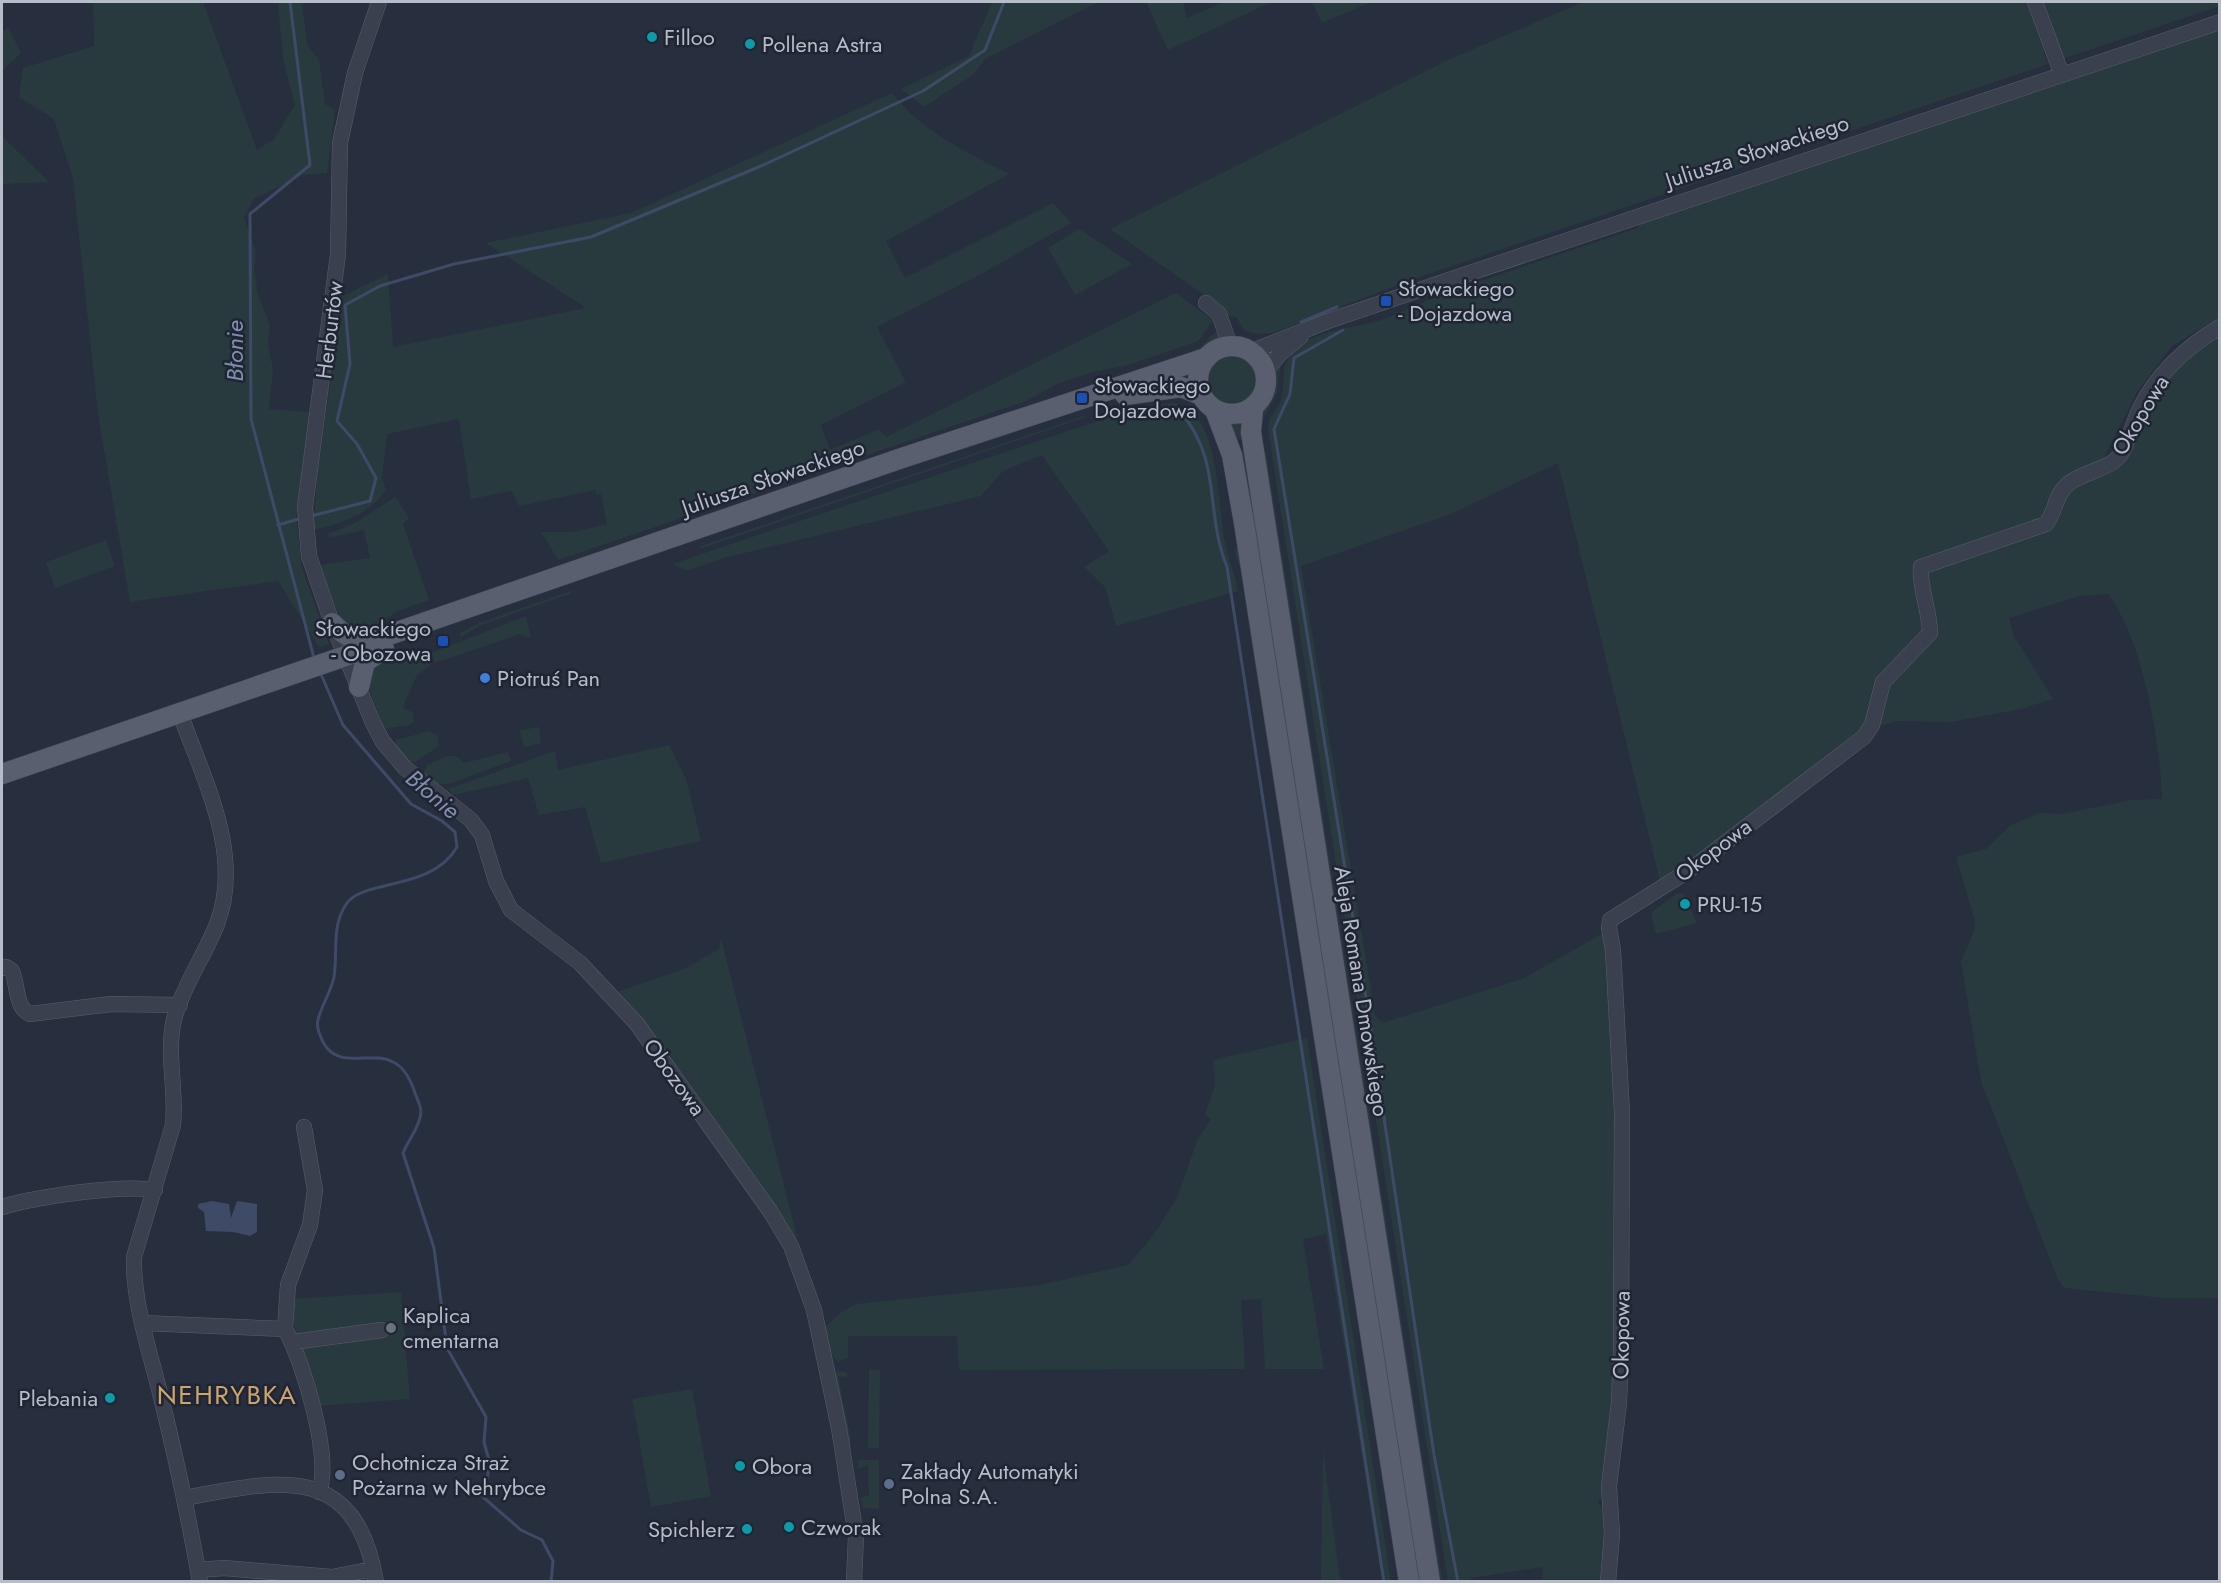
<svg xmlns="http://www.w3.org/2000/svg" width="2221" height="1583" viewBox="0 0 2221 1583" font-family="Jost,sans-serif">
<rect width="100%" height="100%" fill="#272e3e"/>
<path fill="#293a3f" d="M93,2H203L257,150L274,139L295,105L283,59L278,2H302L307,45L319,60L325,104L335,110L327,173L303,175L254,199L244,217L256,251L254,269L258,295L270,325L268,343L273,369L269,409L310,412L296,516L302,568L329,644L319,647L278,581L130,602L98,414L73,178L54,119L19,97L23,68L94,46Z
M992,2H1098L985,59L974,74L924,107L901,89L969,56Z
M1146,2H1183L1187,18L1224,2H1272L1168,50Z
M1312,2H1371L1322,23Z
M1583,2H2027L2048,64L1408,281L1273,333L1257,334L1245,331L1236,317L1226,315L1207,297L1110,229L1448,60Z
M2039,2H2219L2220,6L2062,59Z
M8,27L21,53L2,71V32Z
M2219,29V318L2172,346L2137,392L2103,460L2074,474L2046,516L1923,573L2047,528L2068,488L2107,468L2143,411L2182,359L2219,332V1298H2164L2065,1288L2058,1280L1981,1081L1961,961L1974,931L1975,921L1956,857L1986,849L2011,825L2039,813L2062,814L2132,800L2162,799C2160,741 2143,640 2108,594L2080,596L2009,618L2014,636L2053,699L2021,709L1951,722L1897,721L1881,726L1867,741L1831,758L1660,881L1558,463L1451,514L1301,566L1375,1015L1382,1023L1522,979L1602,934L1608,941L1617,1100L1618,1359L1606,1502L1599,1499L1598,1503L1607,1516L1604,1581H1543L1542,1567L1471,1578V1581H1448L1268,429C1268,417 1277,410 1281,400C1285,387 1281,371 1288,359C1308,327 1353,330 1384,319C1404,312 1422,302 1442,294L1638,228L1639,224Z
M892,93C920,130 968,153 1009,174L886,241L905,278L1053,203L1071,223L983,273L877,327L906,382L821,425L830,450L879,429L886,437L1176,293L1213,320L1199,340L1193,343L1128,365L1093,372L1059,383L1026,401L558,560L541,532H573L607,524L601,494L596,495L595,490L519,506L511,491L471,499L459,419L387,434L382,478L386,490C371,513 339,525 313,530L318,467L343,296L388,274L393,347L586,308L486,243L631,213Z
M2,136L49,182L2,184Z
M1079,229L1132,264L1075,295L1048,248Z
M1220,330L1217,341L1200,351L1166,362L1200,348L1212,335Z
M1208 381a25 25 0 1 1 50 0a25 25 0 1 1-50 0Z
M1281,363L1277,393L1264,417L1260,436L1262,411L1271,396L1275,369Z
M1170,403C1224,408 1216,510 1226,547C1230,562 1235,575 1238,591L1116,626L1105,587L1084,567L1109,551L1042,455L1003,471L981,496L723,558L687,571L672,564L1077,428L1142,407Z
M1084,416L1086,417L703,548L698,547Z
M1226,421H1243L1245,438L1234,440Z
M1262,448L1266,452L1442,1581H1437Z
M1247,451L1424,1581H1415L1238,452Z
M395,497L409,518L403,524L429,600L397,611L370,631L357,632L339,617L320,565L370,558L364,530L329,538L328,534L357,522Z
M106,540L115,566L55,588L46,562Z
M1237,547L1244,566L1403,1581H1398L1240,568L1234,550Z
M573,590L570,594L481,625L461,637L460,633L479,623Z
M526,616L531,639L520,634L435,663L431,653Z
M428,654L432,664L417,675L403,707L413,713L414,722L410,725L384,729L370,691V670L381,660Z
M539,727L541,743L524,747L520,730Z
M429,731L438,736L439,746L415,762H407L395,745L396,740Z
M669,745L687,781L701,841L601,863L585,807L539,815L528,778L454,795L448,789L555,751L558,770Z
M508,752L511,761L449,784H434L422,775L427,765L448,756H456L464,763Z
M1683,893L1697,923L1656,934L1651,913L1676,894Z
M721,938L797,1237L794,1240C771,1201 746,1165 720,1128C688,1080 657,1034 617,992L684,969L719,949Z
M1307,1038L1391,1581H1382L1326,1234L1303,1239L1324,1369H1265L1261,1299L1241,1300L1245,1369L959,1370L957,1336H848V1358L838,1362C827,1352 827,1341 826,1327L840,1313L856,1304L1040,1285L1128,1265L1152,1237L1177,1198L1197,1141L1211,1119L1205,1115L1215,1085L1213,1060Z
M401,1292L410,1399L316,1406L297,1338L290,1299Z
M869,1370H880L879,1448H868Z
M838,1371L845,1372L849,1377L838,1376L851,1440L850,1452L835,1372Z
M692,1389L711,1496L651,1507L632,1399Z
M1323,1449L1340,1581H1321Z
M858,1460H879V1509L863,1508L860,1498L869,1495L868,1465L858,1469Z"/>
<path fill="#3e4a66" d="M212,1201L229,1204L231,1218L237,1201L257,1204V1232L250,1236L233,1232L206,1231L204,1212L198,1208V1204Z"/>
<g fill="none" stroke-linecap="round" stroke-linejoin="round">
<path stroke="#3e4a66" stroke-width="3" d="M290,2L310,165L250,214L251,419L314,658
M1301,322L1337,307
M1343,330L1294,358L1290,394L1274,429L1370,1023L1434,1455L1458,1582
M1180,411C1223,462 1204,510 1227,567L1384,1582
M311,516L370,501L376,478L357,444L337,421L350,364L345,305L380,286L454,264L591,237L761,166L923,91L985,50L1004,2
M278,525L302,518
M320,672L343,725L411,804L442,821L455,832L457,847C432,891 364,879 347,903C331,925 338,951 334,977C331,992 321,1006 318,1020C316,1026 320,1036 323,1042C338,1071 371,1050 393,1062C404,1067 410,1079 414,1090C416,1097 421,1105 421,1112C420,1127 408,1140 403,1153L434,1248L447,1348L486,1417L484,1442L490,1464L483,1497L521,1530L542,1540L553,1561L551,1582"/>
<g stroke="#595e6c" stroke-width="16">
<path id="minor" d="M379,2L355,73L340,143L338,254L305,507L309,556L332,623L373,723L383,742L405,768L471,820L482,835L496,881L511,910L580,963L637,1024L770,1211L791,1246L814,1310L839,1428L856,1536L854,1582
M2035,2L2062,75
M1206,303L1219,314L1230,346
M1250,352L1328,321L1434,285L2220,22
M1265,372L1280,354L1301,336
M180,713C203,779 244,854 217,924C205,955 184,984 175,1016C165,1050 177,1090 173,1125L134,1257C133,1304 150,1352 161,1397C176,1458 189,1519 200,1582
M2,968L6,967L12,971C18,984 15,1008 30,1014L111,1004L180,1005
M2,1207C36,1197 121,1184 155,1190
M143,1323L285,1329L288,1285L310,1225L315,1190L304,1127
M285,1329C303,1361 332,1457 319,1492
M293,1342L382,1330
M185,1498C278,1480 356,1461 376,1582
M198,1570L224,1568L332,1577L373,1569
M1608,1582L1612,1534L1609,1486L1619,1403L1621,1353L1622,1112L1613,950L1609,928L1610,920L1691,869L1864,737L1872,725L1883,682L1930,633C1930,611 1919,588 1921,567L2046,524C2056,512 2055,494 2068,484C2082,472 2109,470 2120,455C2129,443 2133,422 2140,408C2158,373 2186,347 2220,327"/>
</g>
<g stroke="#444957" stroke-width="21">
<path id="major" d="M1198 380a34 34 0 1 1 68 0a34 34 0 1 1-68 0Z
M1125,395L1181,387L1201,395
M1253,408L1251,432L1430,1582
M1215,410L1232,455L1244,523L1409,1582
M332,623C346,638 357,643 378,638
M359,687L365,662L384,649
M2,774L331,661L360,651L380,638L902,458L1206,358"/>
</g>
<use href="#minor" stroke="#3b404e" stroke-width="15"/>
<use href="#major" stroke="#595f6e" stroke-width="20"/>
</g>
<g fill="#0f9aa8" stroke="#202534" stroke-width="2">
<circle cx="652" cy="37" r="6"/>
<circle cx="750" cy="44" r="6"/>
<circle cx="1685" cy="904" r="6"/>
<circle cx="110" cy="1398" r="6"/>
<circle cx="740" cy="1466" r="6"/>
<circle cx="789" cy="1527" r="6"/>
<circle cx="747" cy="1529" r="6"/>
</g>
<g fill="#1a4fb4" stroke="#202534" stroke-width="2">
<rect x="1380" y="295" width="12" height="12" rx="3"/>
<rect x="1076" y="392" width="12" height="12" rx="3"/>
<rect x="437" y="635" width="12" height="12" rx="3"/>
</g>
<circle fill="#3f7fe0" stroke="#202534" stroke-width="2" cx="485" cy="678" r="6"/>
<circle fill="#6b7280" stroke="#202534" stroke-width="2" cx="391" cy="1328" r="6"/>
<g fill="#5c6f8a" stroke="#202534" stroke-width="2">
<circle cx="340" cy="1475" r="6"/>
<circle cx="889" cy="1484" r="6"/>
</g>
<g text-anchor="middle" dominant-baseline="central" stroke-width="5" stroke-linejoin="round" paint-order="stroke">
<g font-size="22" fill="#b7bcc9" stroke="#202534" text-anchor="start">
<text x="664" y="37">Filloo</text>
<text x="762" y="44">Pollena Astra</text>
<text x="1398" y="288">Słowackiego<tspan x="1398" dy="25">- Dojazdowa</tspan></text>
<text x="1094" y="385">Słowackiego<tspan x="1094" dy="25">Dojazdowa</tspan></text>
<text x="431" y="628" text-anchor="end">Słowackiego<tspan x="431" dy="25">- Obozowa</tspan></text>
<text x="497" y="678">Piotruś Pan</text>
<text x="1697" y="904">PRU-15</text>
<text x="403" y="1315">Kaplica<tspan x="403" dy="25">cmentarna</tspan></text>
<text x="98" y="1398" text-anchor="end">Plebania</text>
<text x="352" y="1462">Ochotnicza Straż<tspan x="352" dy="25">Pożarna w Nehrybce</tspan></text>
<text x="752" y="1466">Obora</text>
<text x="901" y="1471">Zakłady Automatyki<tspan x="901" dy="25">Polna S.A.</tspan></text>
<text x="801" y="1527">Czworak</text>
<text x="735" y="1529" text-anchor="end">Spichlerz</text>
</g>
<g font-size="22" fill="#b7bcc9" stroke="#202534">
<text transform="translate(1757 151) rotate(-18)">Juliusza Słowackiego</text>
<text transform="translate(329 330) rotate(-83)">Herburtów</text>
<text transform="translate(2140 415) rotate(-59)">Okopowa</text>
<text transform="translate(773 477) rotate(-19)">Juliusza Słowackiego</text>
<text transform="translate(1713 850) rotate(-37)">Okopowa</text>
<text transform="translate(1362 991) rotate(81)">Aleja Romana Dmowskiego</text>
<text transform="translate(675 1077) rotate(54)">Obozowa</text>
<text transform="translate(1621 1335) rotate(-89)">Okopowa</text>
</g>
<g font-size="24" font-style="italic" fill="#818eae" stroke="#202534">
<text transform="translate(234 351) rotate(-90)">Błonie</text>
<text transform="translate(433 794) rotate(40)">Błonie</text>
</g>
<g font-size="26" letter-spacing="1.5" fill="#cea46e" stroke="#202534">
<text x="227" y="1395">NEHRYBKA</text>
</g>
</g>
<rect width="2221" height="1583" fill="none" stroke="#b7bcc9" stroke-width="6"/>
</svg>
